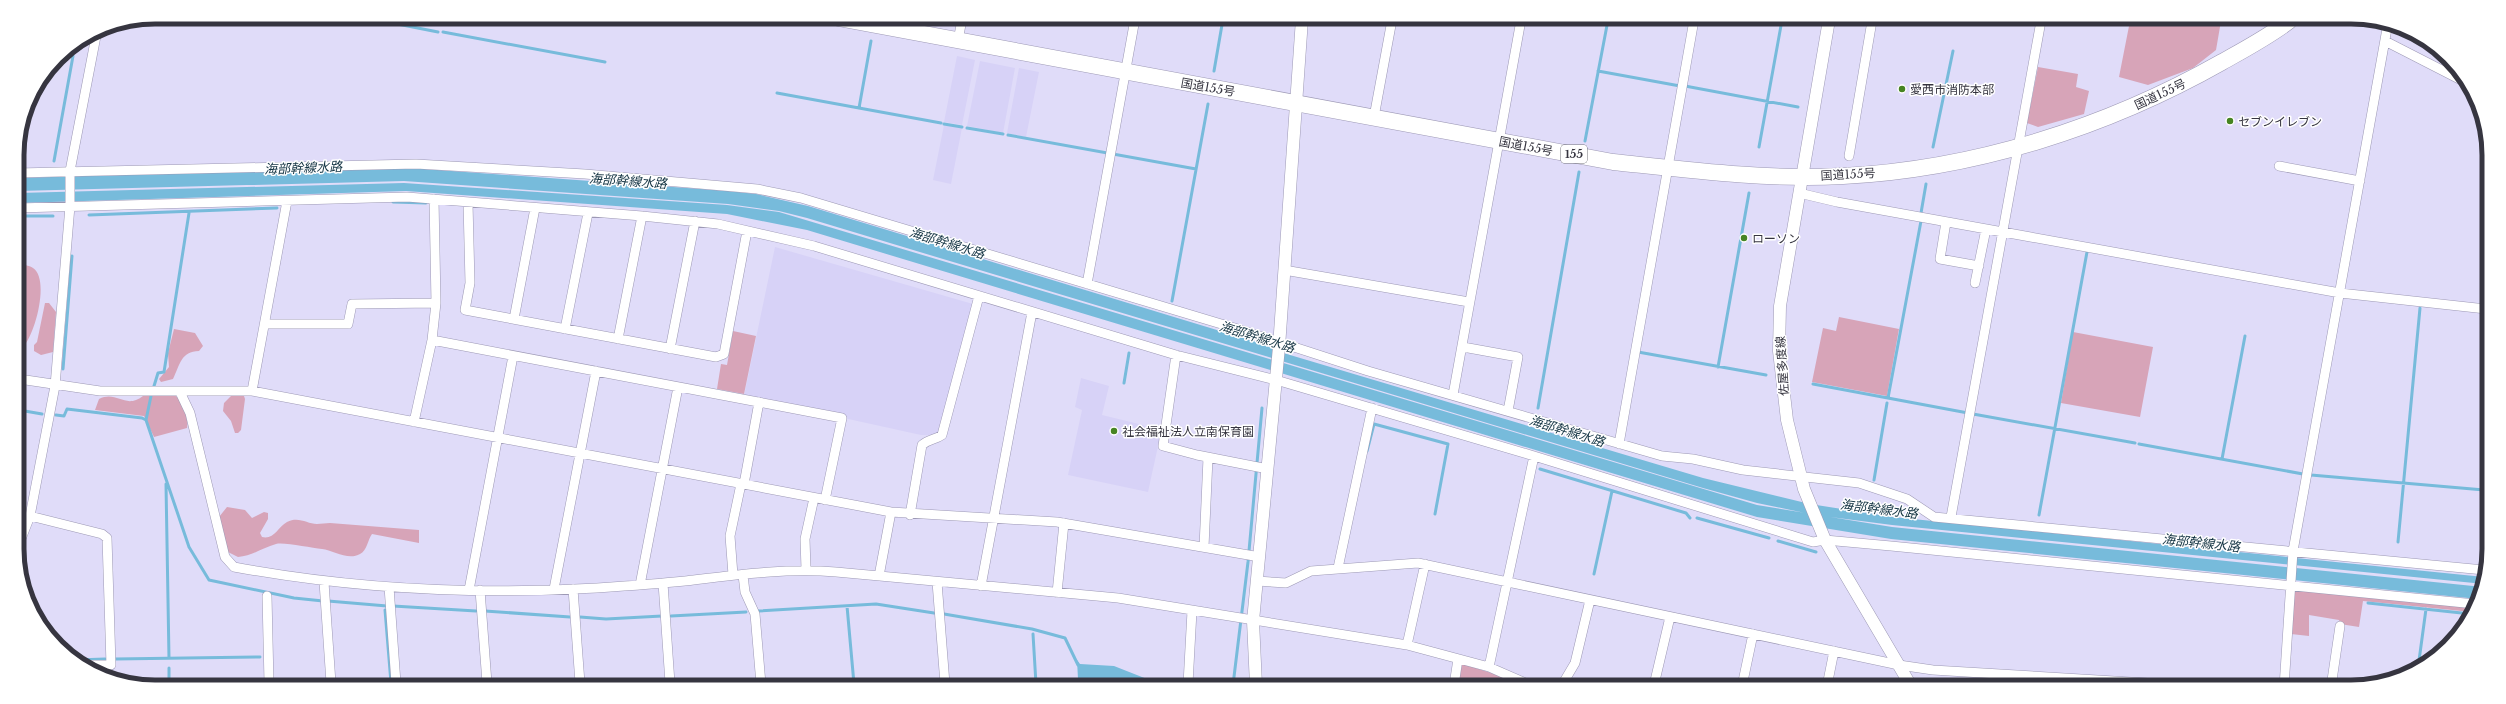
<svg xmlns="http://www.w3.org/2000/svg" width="2506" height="704" viewBox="0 0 2506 704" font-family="'Libre Baskerville','Noto Sans JP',serif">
<rect width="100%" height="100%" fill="#e0dcf9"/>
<path fill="#d7d2f7" d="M957,56L975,60L962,125L944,122Z
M980,61L1015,68L1003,133L967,126Z
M1019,68L1039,72L1026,137L1007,133Z
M944,125L962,128L951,184L933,180Z
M775,247L973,304L940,431L933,435H921L744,396Z
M1081,378L1109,386L1102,415L1143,425L1160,437L1148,492L1068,475L1082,410L1075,407Z"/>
<path fill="#d7a4b8" d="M2130,21H2221L2216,50L2193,68L2148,85L2119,77Z
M2038,67L2078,74L2076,87L2089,91L2084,114L2038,127L2027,123Z
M18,264C23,265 29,265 33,268C50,279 35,335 23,347L18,344Z
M45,303H49L56,312L53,352L41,355L34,351V345L37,342Z
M1839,317L1899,329L1887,396L1812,382L1823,328L1836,331Z
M174,329L195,333L203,346L199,351C181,351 180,365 173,379L161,382L159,379L169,367L168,353Z
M733,331L756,336L744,394L717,389L721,364L727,365Z
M2073,332L2153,347L2140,417L2061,403Z
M174,395C182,399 189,419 187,428L154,437L144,416L95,410L99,399C117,390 125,410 143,396Z
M231,396H244L245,399L241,430L238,433H235L231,421L223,411L224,403Z
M227,507L245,510L252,518L264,512L268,513V519L260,533L262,537C274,540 278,527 287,522C299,516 307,524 317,524C321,524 326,523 330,523L419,530V543L372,534C368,539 367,551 360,554C348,561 333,550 322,549C311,548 284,542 276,544C262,548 252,556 238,557L228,552L219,517Z
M2296,590L2474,608L2472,612L2363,601L2359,627L2340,624L2339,620L2309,615V636L2291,634L2292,593Z
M1460,663L1510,679L1509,685H1457Z"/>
<path fill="#77bbdb" d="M396,167L728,191L756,194L808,206L1263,344L1280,352L1703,478L1810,504L1893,517L2484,577V584L1892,525L1815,515L1757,503L1703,488L807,218L779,211L728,204L404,181L18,191L17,178Z
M404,183L727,205L779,212L1757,505L1892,527L2483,587L2478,599L1891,539L1757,517L807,230L727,214L406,191L18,203V193Z
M1077,660L1080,664L1114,666L1147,679L1181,682L1092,684L1078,679Z"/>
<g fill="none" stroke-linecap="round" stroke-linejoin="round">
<path stroke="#77bbdb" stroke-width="3" d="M362,17L438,32
M443,32L605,62
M73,51L74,46
M1214,71L1223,19
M1598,71L1680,86
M1685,86L1798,107
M777,93L941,123
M859,108L871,41
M944,124L962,127
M967,128L1003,134
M1008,135L1196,169
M1585,141L1608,20
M1759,147L1782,20
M1933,147L1953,51
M54,161L73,56
M393,202L426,203
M1921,213L1926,184
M89,215L277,208
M18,216H53
M1172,301L1208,104
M1638,352L1766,375
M1718,367L1749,193
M63,369L72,256
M1124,383L1129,353
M1813,384L1968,413
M154,386L158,373L164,372L189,213
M1888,398L1921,221
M1538,408L1579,172
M19,410L42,414
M1973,414L2135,443
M56,415L64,416L67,409L142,418L146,420L189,547L209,580L294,598L323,601
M146,420L151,396
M2139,444L2303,474
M1367,451L1374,424L1448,444L1435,514
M2222,459L2245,336
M1540,469L1686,513L1690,518
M2311,475L2484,490
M1874,480L1887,403
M166,484L169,658
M2039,515L2087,252
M1697,518L1769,538
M1778,541L1816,552
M2398,542L2420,308
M1594,574L1612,491
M328,601L387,606
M2368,603L2471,614
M393,606L476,611
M847,606L854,684
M385,610L391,683
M485,611L570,617
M758,611L876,604L934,613
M944,614L1032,629L1065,638L1078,665
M671,616L746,612
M580,617L606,619L662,616
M1033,634L1036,684
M115,659L260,657
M76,660L105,659
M169,668V682
M2418,668L2426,609
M1194,683L1202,684
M1233,685L1248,562L1262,408"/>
<g stroke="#9d99b5" stroke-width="10">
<path id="street" d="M958,41L962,19
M2385,41L2467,83
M1374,117L1392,20
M1849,156L1872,21
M2279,166L2360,181
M17,173L416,164L585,174L757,189L801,198L1238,329L1368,371L1662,456L1693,459L1743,470L1859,483L1907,499L1934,517L2484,570
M1799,193L1837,202L2340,293L2486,309
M468,203L470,283L465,310L716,357L724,354L747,231
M18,208L407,197L642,216L718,224L814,246L1176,355L1276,380L1534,456L1813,542L1825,540L1891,546L2475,604
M1946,222L1940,259L1979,266
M1284,270L1469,302
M1975,283L1986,229
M1087,284L1135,19
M514,319L535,208
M265,324H348L352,304L436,303
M565,329L588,213
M618,339L642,216
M432,340L842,418L825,500
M1463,347L1518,357L1508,411
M670,349L695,221
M1176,355L1163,446L1197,455L1268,469
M19,379L100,391H252L891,512L1057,522L1260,557
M252,391L287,201
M180,392L190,413L225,557L234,567C353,589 476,595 597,588C626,586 655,584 685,581C735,575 785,568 836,572L1118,598L1407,645L1489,667L1530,685
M1453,395L1521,20
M414,422L432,340L436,303L434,199
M1619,444L1694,20
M744,484L759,402
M910,515L922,445C929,439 935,440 942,435L979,296
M30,516L102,534L107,538L111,665H82
M1951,517L2041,21
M19,544L30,516L55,386L70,206V171L97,31
M1204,547L1208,458
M1338,568L1372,408
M806,569L805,539L814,498
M733,575L730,536L741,484
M743,575L745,592L755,614L761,684
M879,576L891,512
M1257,581L1286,583L1311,571L1418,563L1899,665L1933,670L2197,686
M324,582L331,683
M937,582L945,684
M663,583L670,683
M640,585L678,387
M981,586L1032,312
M389,587L396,683
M554,589L596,371
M573,589L580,683
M469,590L513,356
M480,590L487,683
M1057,593L1064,523
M267,596L269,683
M1407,645L1425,564
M1489,667L1534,456
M1188,684L1192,611
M1454,685L1458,659
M1562,685L1575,663L1590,600
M1654,685L1670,617
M1742,686L1753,634
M1827,686L1834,651
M2284,687L2293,551L2388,23
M2331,687L2340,626"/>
</g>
<g stroke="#9d99b5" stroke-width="13">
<path id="secondary" d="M1829,20L1780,306L1779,351L1787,420L1804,489L1825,540L1911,686
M1256,685L1253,621L1279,347L1302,19"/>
</g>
<g stroke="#9d99b5" stroke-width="17">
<path id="highway" d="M838,18L1613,162C1689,170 1766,180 1843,176C1976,169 2107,127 2222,62C2245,49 2268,37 2289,21"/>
</g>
<use href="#street" stroke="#fff" stroke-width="9"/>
<use href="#secondary" stroke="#fff" stroke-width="12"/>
<use href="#highway" stroke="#fff" stroke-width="16"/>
</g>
<g fill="#468422" stroke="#fff" stroke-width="1.5">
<circle cx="1902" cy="89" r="4"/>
<circle cx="2230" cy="121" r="4"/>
<circle cx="1744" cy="238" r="4"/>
<circle cx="1114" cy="431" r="4"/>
</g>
<g text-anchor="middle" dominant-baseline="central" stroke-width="3" stroke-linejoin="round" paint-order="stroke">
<rect fill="#fff" stroke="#727279" stroke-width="1" x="1561" y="145" width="26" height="18" rx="3"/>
<g font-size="11" font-weight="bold" fill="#363540">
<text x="1574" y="154">155</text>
</g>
<g font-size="12" fill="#363540" stroke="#fff">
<text transform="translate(1208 87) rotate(10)">国道155号</text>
<text transform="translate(2160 94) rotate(-25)">国道155号</text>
<text transform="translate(1526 146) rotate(11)">国道155号</text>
<text transform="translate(1848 174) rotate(-3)">国道155号</text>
<text transform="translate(1782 366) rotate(-94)">佐屋多度線</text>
</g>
<g font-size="12" fill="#363540" stroke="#fff" text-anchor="start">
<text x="1910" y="89">愛西市消防本部</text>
<text x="2238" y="121">セブンイレブン</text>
<text x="1752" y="238">ローソン</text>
<text x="1122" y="431">社会福祉法人立南保育園</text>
</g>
<g font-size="13" font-style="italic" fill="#153544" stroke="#fff">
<text transform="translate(303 168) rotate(-2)">海部幹線水路</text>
<text transform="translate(628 181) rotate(4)">海部幹線水路</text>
<text transform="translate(947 243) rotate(17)">海部幹線水路</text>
<text transform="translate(1257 337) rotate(17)">海部幹線水路</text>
<text transform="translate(1567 431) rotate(17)">海部幹線水路</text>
<text transform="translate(1879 509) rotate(7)">海部幹線水路</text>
<text transform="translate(2201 543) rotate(6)">海部幹線水路</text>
</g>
</g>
<path d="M0 0H2506V704H0ZM155 24H2351A131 131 0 0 1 2482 155V549A131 131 0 0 1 2351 680H155A131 131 0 0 1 24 549V155A131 131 0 0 1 155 24Z" fill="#fff" fill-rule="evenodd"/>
<path fill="none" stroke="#363540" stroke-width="5" d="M155 24H2351A131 131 0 0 1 2482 155V549A131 131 0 0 1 2351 680H155A131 131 0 0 1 24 549V155A131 131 0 0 1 155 24Z"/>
</svg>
